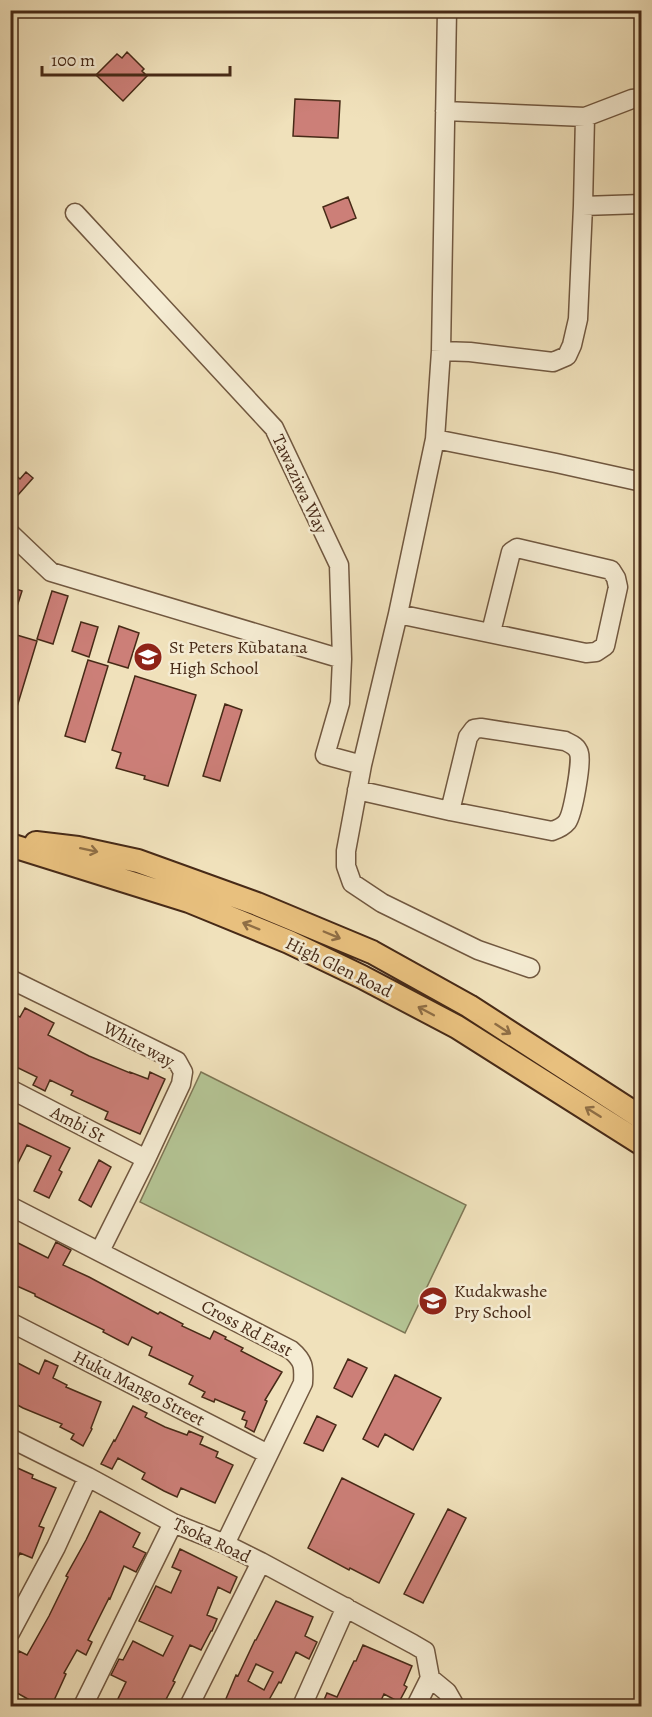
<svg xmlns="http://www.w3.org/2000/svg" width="652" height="1717" viewBox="0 0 652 1717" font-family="Alegreya,serif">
<rect width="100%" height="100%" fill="#f0e1bb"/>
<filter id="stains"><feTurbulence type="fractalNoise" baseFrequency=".00333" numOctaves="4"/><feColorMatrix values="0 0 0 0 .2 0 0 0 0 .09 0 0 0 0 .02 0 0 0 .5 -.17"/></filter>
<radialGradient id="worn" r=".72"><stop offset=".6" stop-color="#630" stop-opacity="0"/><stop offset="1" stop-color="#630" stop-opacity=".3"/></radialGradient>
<path fill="#b4c494" stroke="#7e7756" stroke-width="1.5" d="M201,1072L466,1205L405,1333L140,1202Z"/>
<path fill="#cc7f78" stroke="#472a17" stroke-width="1.5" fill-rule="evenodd" d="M127,52L144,69L142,71L147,76L123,101L96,75L117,54L122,58Z
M295,99L340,101L338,138L293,136Z
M348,197L356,218L331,228L323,207Z
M10,470L20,479L26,472L33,478L10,504Z
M10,587L22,591L13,619H10Z
M52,591L68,596L53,644L37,639Z
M81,622L98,627L89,657L72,651Z
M119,626L139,633L128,668L108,662Z
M10,633L37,641L13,720L10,719Z
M88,660L108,666L85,742L65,736Z
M135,676L196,695L168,786L144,779L145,776L116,768L121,753L112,750Z
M225,704L242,710L220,781L203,776Z
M25,1008L54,1023L48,1035L89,1056L130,1073V1072L148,1079L150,1072L165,1079L140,1134L105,1119L108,1112L71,1095L73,1091L50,1080L45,1091L33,1085L37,1077L10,1064V1012L20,1017Z
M10,1119L70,1148L59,1170L62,1172L49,1198L34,1191L51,1156L27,1145L10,1179Z
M99,1160L111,1167L91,1207L79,1200Z
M16,1242L48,1258L56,1242L71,1250L63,1265L89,1277L158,1314L160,1312L183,1324L182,1326L210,1339L214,1331L226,1337L225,1339L243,1348L241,1351L282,1372L265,1400L267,1401L254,1432L245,1427L247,1421L242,1419L245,1412L215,1399L214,1402L202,1397L205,1392L189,1384L193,1376L149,1355L152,1347L132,1337L128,1345L103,1332L104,1330L35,1296V1294L10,1283V1254Z
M10,1359L39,1374L45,1360L58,1366L53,1378L67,1385L66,1387L101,1402L91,1428L92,1429L83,1446L71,1439L74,1434L60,1427L62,1424L23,1408L10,1401Z
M348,1359L367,1368L352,1397L334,1388Z
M395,1375L441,1398L413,1450L385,1434L378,1447L363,1439Z
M133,1406L147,1413L145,1417L165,1427L187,1435L189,1431L203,1437L200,1444L218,1452L216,1457L233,1465L215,1503L181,1488L177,1497L164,1491L142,1479L145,1473L118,1458L112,1469L101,1464L114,1440L115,1441Z
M317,1416L336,1425L323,1451L304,1443Z
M13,1466L33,1475L32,1478L56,1488L39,1526L44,1528L32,1558L20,1553L10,1574V1472Z
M342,1478L414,1514L379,1583L350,1568L349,1570L308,1548Z
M448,1509L466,1518L423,1603L404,1594Z
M100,1511L140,1533L133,1547L146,1553L136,1572L124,1566L110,1599L109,1598L88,1640L92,1642L86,1655L77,1650L64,1673L66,1674L51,1707H42L10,1689V1674L15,1667L11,1666L19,1651L27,1655L49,1616L68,1577L66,1576L86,1540Z
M180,1549L237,1577L230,1593L218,1587L207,1615L217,1619L212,1631H211L201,1650L190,1645L173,1681L175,1682L162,1707H114L126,1682L111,1675L119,1659L123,1660L133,1641L163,1656L173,1636L139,1621L156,1586L171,1593L181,1571L172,1567Z
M276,1601L313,1617L305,1636L317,1642L309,1659L296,1652L281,1683L279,1682L265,1707H239L225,1701L236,1675L238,1676L255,1640H256ZM256,1664L273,1672L264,1690L248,1681Z
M363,1645L412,1666L404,1685L407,1687L399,1702L384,1694L378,1707H321L327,1693L337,1697L354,1661H356Z"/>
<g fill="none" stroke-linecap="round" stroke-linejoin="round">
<g stroke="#715840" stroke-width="21">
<path id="minor" d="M445,111L585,117L632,99L642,98
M583,206L642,204
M75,213L274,428L339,565L342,659L340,703L325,755L362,765
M441,351L470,352L553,362L567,356L572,345L578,319L583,206L585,117
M435,439L441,351L447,10
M10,533L51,572L342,659
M398,614L586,653L596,652L605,646L618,587L616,578L611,570L517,548L511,552L491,632
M357,790L450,811L552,831C558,829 563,827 567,822C573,814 582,762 579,753C577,746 571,744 565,741L481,728L474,729L468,737L450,811
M530,968L478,950L382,903L352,883L346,866V851L362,765L398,614L435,439L556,463L642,482
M10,979L177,1061L183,1072L181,1084L146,1159L100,1251
M10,1089L146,1159
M10,1206L291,1350C304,1361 304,1367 303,1383L225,1544
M10,1322L268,1454
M10,1438L88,1477L173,1523L225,1544L261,1562L413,1644L425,1651L430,1678L416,1706
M10,1633L56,1547L88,1477
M430,1678L447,1692L455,1706
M83,1706L173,1523
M189,1706L261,1562
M302,1706L346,1607"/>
</g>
<g stroke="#472a17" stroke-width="26">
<path id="major" d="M36,843L78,848L138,861L257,904L372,952L469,1006L642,1118
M10,845L189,901L289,942L362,977L457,1027L642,1144"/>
</g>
<use href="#minor" stroke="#f5ecd3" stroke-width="18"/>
<use href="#major" stroke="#e8c07e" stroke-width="22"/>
</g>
<defs><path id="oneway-shaft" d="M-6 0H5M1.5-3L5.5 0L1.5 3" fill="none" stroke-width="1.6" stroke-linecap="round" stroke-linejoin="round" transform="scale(1.5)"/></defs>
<g stroke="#8f6e45">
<use href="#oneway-shaft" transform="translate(89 850) rotate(12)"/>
<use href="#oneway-shaft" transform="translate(251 926) rotate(-158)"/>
<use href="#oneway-shaft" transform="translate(332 935) rotate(23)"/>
<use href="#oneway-shaft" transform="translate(426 1011) rotate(-152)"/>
<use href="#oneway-shaft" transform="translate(503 1029) rotate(33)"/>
<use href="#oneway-shaft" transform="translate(593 1112) rotate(-148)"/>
</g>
<defs>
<g id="school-disc" transform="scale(1.5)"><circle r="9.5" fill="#8f2418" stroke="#f5ecd3"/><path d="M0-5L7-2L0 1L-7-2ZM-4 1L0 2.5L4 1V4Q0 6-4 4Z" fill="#fff"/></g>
</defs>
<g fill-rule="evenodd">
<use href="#school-disc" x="148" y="657"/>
<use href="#school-disc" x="433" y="1301"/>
</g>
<g text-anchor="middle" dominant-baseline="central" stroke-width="5" stroke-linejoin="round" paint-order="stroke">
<g font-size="18" fill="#472a17" stroke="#f5ecd3">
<text transform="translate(300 484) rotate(65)">Tawaziwa Way</text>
<text transform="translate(339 967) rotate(26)">High Glen Road</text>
<text transform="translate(139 1044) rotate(28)">White way</text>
<text transform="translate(78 1124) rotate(27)">Ambi St</text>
<text transform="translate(247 1328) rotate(28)">Cross Rd East</text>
<text transform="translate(139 1388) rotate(27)">Huku Mango Street</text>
<text transform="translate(212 1540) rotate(25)">Tsoka Road</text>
</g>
<g font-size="18" fill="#472a17" stroke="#f5ecd3" text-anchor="start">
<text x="169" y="647">St Peters Kubatana<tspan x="169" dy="21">High School</tspan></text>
<text x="454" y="1291">Kudakwashe<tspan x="454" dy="21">Pry School</tspan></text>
</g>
</g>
<rect width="652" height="1717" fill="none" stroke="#f0e1bb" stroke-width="36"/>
<rect x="12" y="12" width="628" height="1693" fill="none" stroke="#472a17" stroke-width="3"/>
<rect x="18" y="18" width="616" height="1681" fill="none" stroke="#472a17" stroke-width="1.5"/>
<path d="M42 66v9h188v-9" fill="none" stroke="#472a17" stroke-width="3"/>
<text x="51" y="66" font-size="18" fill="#472a17" stroke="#f5ecd3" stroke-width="4.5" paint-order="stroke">100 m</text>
<rect width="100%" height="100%" filter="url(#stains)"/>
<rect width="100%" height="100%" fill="url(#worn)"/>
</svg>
